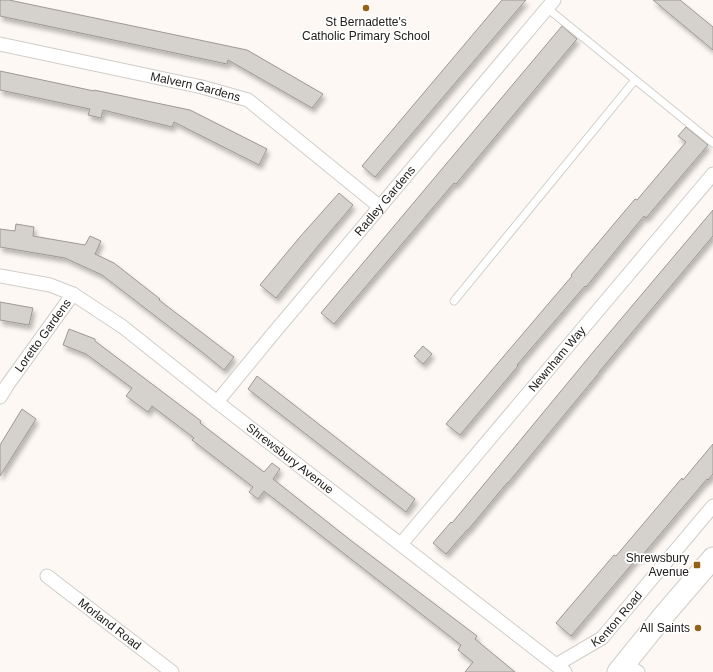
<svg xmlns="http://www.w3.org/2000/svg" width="713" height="672" viewBox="0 0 713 672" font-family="Arial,sans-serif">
<defs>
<filter id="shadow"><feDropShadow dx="2.5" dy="4.5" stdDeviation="2" flood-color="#0004"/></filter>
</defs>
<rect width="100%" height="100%" fill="#fdf8f3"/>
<path fill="#d5d1cc" stroke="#9d9894" filter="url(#shadow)" d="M0,0H9L247,50L323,94L312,108L228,60L227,64L0,16Z
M502,0H526L375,177L362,166Z
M653,0H680L713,27V50Z
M562,26L577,39L456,184L454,183L334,324L321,313Z
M0,71L94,91V90L190,110L267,149L259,165L174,122L172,127L103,110L101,118L88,115L90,109L0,90Z
M686,127L708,145L646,218L644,216L586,287L585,286L517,365L518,366L460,435L446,424L572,276L571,275L635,199L637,200L686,142L678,136Z
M339,193L353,205L318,246L276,298L260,285L299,238Z
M713,210V236L599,372V373L508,483H507L468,530H467L446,554L433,543L451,522L452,523L594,351Z
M16,224L34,227L33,236L85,245L90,236L101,241L95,254L114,263L160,299L159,300L234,357L224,370L202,352L102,275L65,258L0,247V229L15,231Z
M0,302L33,308L29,325L0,320Z
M69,329L95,339V341L201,421L200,423L264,472L272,463L280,469L273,479L349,539L477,636L475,639L515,672H465L473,662L458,650L461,645L264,491L258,499L249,492L253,487L192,440L194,438L152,406L148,412L126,396L132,388L86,354L63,345Z
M423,346L432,354L423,364L414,356Z
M257,376L415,499L406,512L248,389Z
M22,409L36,419L0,476V445Z
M713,444V474L708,480L707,479L640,558L638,557L571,636L556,623L614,555L616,556L682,478L683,480Z"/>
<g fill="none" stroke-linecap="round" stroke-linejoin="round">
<g stroke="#d1cdc8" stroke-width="9">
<path id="lane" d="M547,8L713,143
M454,301L635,80"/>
</g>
<g stroke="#d1cdc8" stroke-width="15">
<g id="street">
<path id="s1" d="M0,44L202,87L248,100L294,137L380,207"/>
<path id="s2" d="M0,276L50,285L73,294L123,327L217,402L565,672"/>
<path id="s3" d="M0,397L8,384L73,294"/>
<path id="s4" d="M217,402L272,335L554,0"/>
<path id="s5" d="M401,544L713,174"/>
<path id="s6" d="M47,576L172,672"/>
<path d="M625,664L638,672"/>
<path id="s7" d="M556,665L602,638L713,506"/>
</g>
</g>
<g stroke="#d1cdc8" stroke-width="23">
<path id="primary" d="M618,672L664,615L713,558"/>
</g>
<use href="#lane" stroke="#fff" stroke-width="7"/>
<use href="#street" stroke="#fff" stroke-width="13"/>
<use href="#primary" stroke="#fff" stroke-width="21"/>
</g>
<g fill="#946214" stroke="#fff" stroke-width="1.5">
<circle cx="366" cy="8" r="4"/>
<rect x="693" y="561" width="8" height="8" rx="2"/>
<circle cx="698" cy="628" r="4"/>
</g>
<g text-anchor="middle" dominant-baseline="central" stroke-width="3.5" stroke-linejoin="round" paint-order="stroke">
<g font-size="12" fill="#22201e" stroke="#fff" text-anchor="end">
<text x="366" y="22" text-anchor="middle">St Bernadette's<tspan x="366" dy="14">Catholic Primary School</tspan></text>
<text x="689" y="558">Shrewsbury<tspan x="689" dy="14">Avenue</tspan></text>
<text x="690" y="628">All Saints</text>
</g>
<g font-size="12" fill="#22201e" stroke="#fff">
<text stroke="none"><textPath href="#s1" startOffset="200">Malvern Gardens</textPath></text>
<text stroke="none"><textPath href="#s4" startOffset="262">Radley Gardens</textPath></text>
<text stroke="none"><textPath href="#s3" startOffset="75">Loretto Gardens</textPath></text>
<text stroke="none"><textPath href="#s5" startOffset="242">Newnham Way</textPath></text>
<text stroke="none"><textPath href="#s2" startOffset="348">Shrewsbury Avenue</textPath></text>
<text stroke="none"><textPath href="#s7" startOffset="77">Kenton Road</textPath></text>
<text stroke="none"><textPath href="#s6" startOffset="79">Morland Road</textPath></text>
</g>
</g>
</svg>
